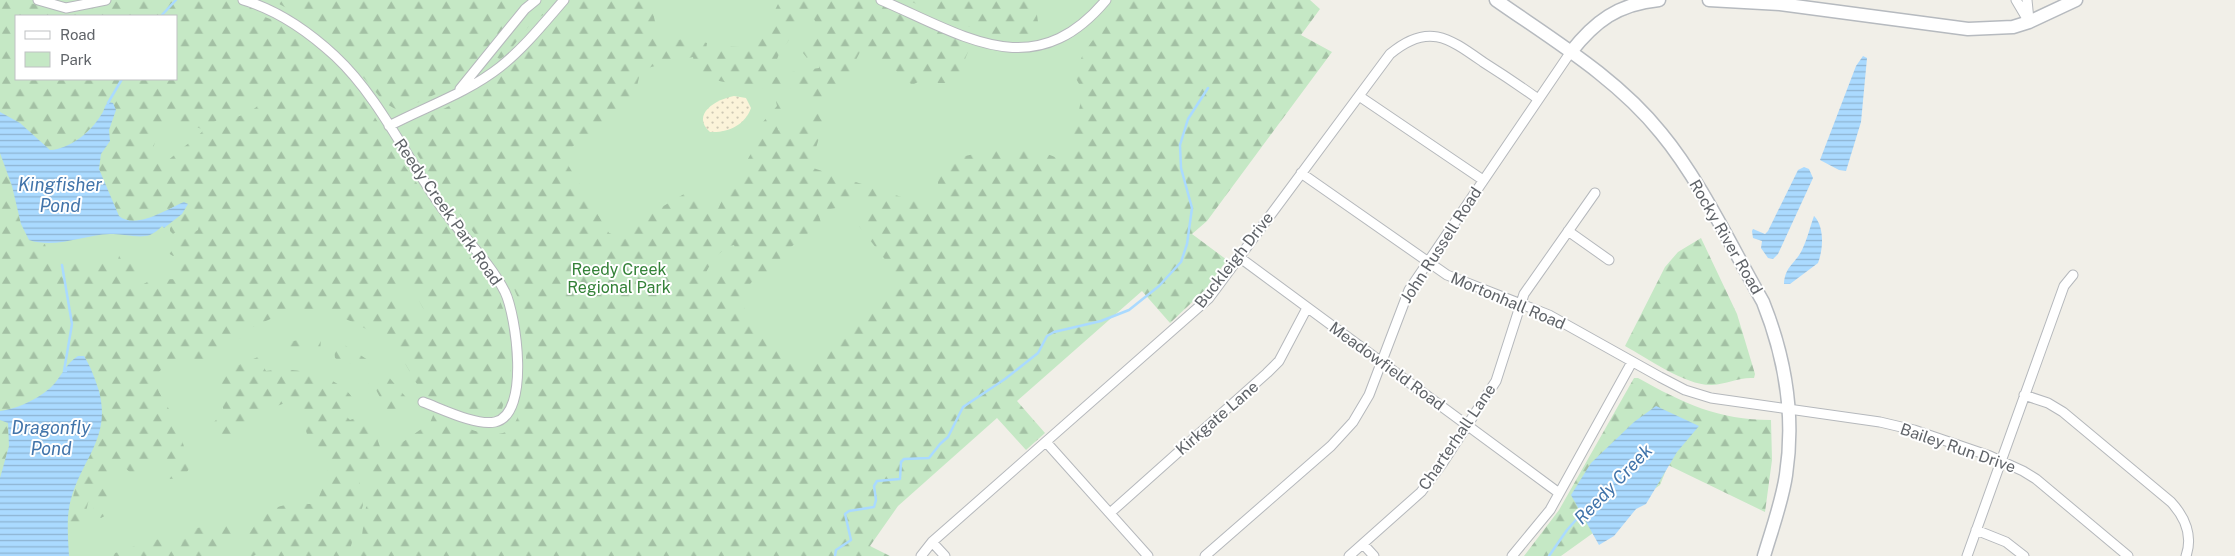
<svg xmlns="http://www.w3.org/2000/svg" width="2235" height="556" viewBox="0 0 2235 556" font-family="'Public Sans',sans-serif">
<defs>
<pattern id="forest-firs" width="22" height="20" patternUnits="userSpaceOnUse" patternTransform="scale(1.25)"><rect width="22" height="20" fill="#c5e8c5"/><path d="M5 1l3.5 6h-7zM16 11l3.5 6h-7z" fill="#a3c0a4"/></pattern>
<pattern id="sand-dots" width="8" height="8" patternUnits="userSpaceOnUse" patternTransform="scale(1.25)"><rect width="8" height="8" fill="#fbf3d9"/><path d="M2 2h.1M6 6h.1" fill="none" stroke="#cec8b4" stroke-width="1.8" stroke-linecap="round"/></pattern>
<pattern id="water-rules" width="6" height="5" patternUnits="userSpaceOnUse" patternTransform="scale(1.25)"><rect width="6" height="5" fill="#aadaff"/><path d="M0 2.5h6" fill="none" stroke="#8eb4d2"/></pattern>
</defs>
<rect width="100%" height="100%" fill="#f1efe8"/>
<path fill="#c5e8c5" fill-rule="evenodd" d="M0,0H1238L851,556H0ZM16,16H176V79H16Z"/>
<path fill="url(#forest-firs)" fill-rule="evenodd" d="M0,0H18L73,14L121,0H226L258,10L265,17L293,28L331,60L361,94L401,161L447,226L489,280L498,296L508,321L511,357V378L502,409L491,414L456,408V398L436,401C417,392 412,373 401,357C383,333 340,313 310,310C289,308 267,321 248,329L249,336C241,338 231,341 224,347C217,352 215,360 207,363C199,367 192,360 184,360C172,359 160,368 155,378L159,392L177,423L190,467C186,476 178,479 168,479L162,470L163,460L160,453L155,454L145,474L133,475L122,465L110,481L108,514L101,518L94,514L93,503L89,499L82,528H69C69,493 84,466 99,435L68,362C54,388 29,407 0,411V154L12,186L21,224L40,244H45C48,257 52,262 65,264L74,258L85,264L101,259L118,260L120,252L134,251C138,262 133,275 138,287L151,280L176,279L182,275L172,270L171,265L196,251V247L173,256L165,251L167,248L198,230L199,225L210,217L188,225L173,234L170,231V225L182,214L184,202C167,209 136,230 119,216L99,169L101,153L110,141L109,130L116,110L106,103C98,125 75,149 50,150C31,135 23,124 0,112ZM16,16H176V79H16ZM261,94L264,96C254,117 237,115 218,123L214,122L225,115L233,114ZM177,121L202,129V132L166,162L154,160C151,140 159,129 177,121ZM402,287L414,291L427,316C406,322 405,307 396,291Z
M272,0H529L466,74L453,86L402,110H397L385,103L329,37L308,20Z
M545,0H554V3L543,15L533,21L506,55L500,59L495,57V52L529,11Z
M584,0H653C652,17 656,30 667,42L688,38L707,43L705,56L714,57L716,45L751,48L758,44L780,0H869L928,25L966,44L969,47L968,52L955,83H938L930,76L912,85L903,76L867,49L860,52L836,99L823,102L818,108L820,118L824,122L810,167L935,208L940,165C967,152 1005,148 1035,151C1046,152 1058,159 1068,162L1083,91L1074,75L1084,52L1123,0H1310L1320,9L1301,35L1332,52L1207,221L1192,234L1227,260L1205,290L1170,323L1142,291L1017,401L1045,433L1026,450L997,418L898,506L870,546L890,556H359L366,507L372,501L371,484L366,471L359,478L363,505L348,556H268L279,548L277,546L253,556H245C242,538 258,517 274,509C286,502 303,504 316,504L327,477V465L322,451L307,434L297,403L292,400L253,416C244,435 233,443 213,432V423L224,412L221,400L213,386C218,371 244,363 258,357L266,371C293,367 334,373 352,397L341,406L343,413L350,420L358,417L362,410L368,412L380,447L394,448L430,423L434,413C453,421 482,439 503,433C532,425 527,337 523,314C520,301 515,290 508,278L428,172L404,132L405,129C440,110 480,93 511,67C538,45 551,16 584,0ZM811,14L822,33L807,41L803,53L807,58L817,51L822,59L819,63V68L785,73L771,79C771,75 779,53 781,50C783,46 787,44 789,40L783,29ZM693,57L696,72C721,86 750,84 778,92L775,97L777,106L762,123L757,143L733,185L724,196L718,209L703,205L684,194L614,235L609,233L568,165L564,153L619,112L632,108L640,73L651,67ZM804,87L808,91L812,112L803,116L794,132L789,133L778,130V126L784,123V119L780,116L783,109L781,97L785,89ZM856,197L879,209C871,215 863,213 855,221L905,285L796,371L770,337L751,329C743,307 738,297 755,278L764,280L779,267L781,255L821,223L817,209C827,211 837,207 848,207ZM734,245L736,251L712,282L704,287L710,279L705,275C709,264 722,247 734,245Z
M908,0H1038L1037,15L1040,36C1016,52 933,12 908,0Z
M1701,238L1737,314L1755,374L1754,378C1739,377 1727,384 1712,385C1686,386 1647,358 1625,346L1665,267L1678,252Z
M318,337L321,339L320,352L316,357L313,356V350H278L275,348V345L280,343Z
M336,344H343L368,360V363C356,364 345,366 335,358L334,349Z
M379,373L387,375L410,402L408,409L392,423H386L383,417L389,414L374,386L369,388L367,385L371,382L369,376L371,374Z
M1634,378H1638C1683,403 1718,420 1771,420L1772,460L1765,512L1668,465L1660,485L1561,556H1524L1559,510Z
M0,420L8,423L9,446L0,478Z
M216,524L232,526L235,532V540L230,543H220L215,552L216,556H94C103,554 116,554 125,550C151,539 153,535 181,546L182,542L177,537L183,531Z"/>
<path fill="url(#sand-dots)" d="M734,96L746,98L751,108C745,125 728,133 710,132C690,114 717,99 734,96Z"/>
<path fill="url(#water-rules)" d="M1863,56L1867,58L1861,122L1846,171L1839,170L1820,160L1856,66Z
M109,102L113,103L116,110L109,130L110,141L101,154L99,169L119,216C136,230 167,209 184,202L188,204L182,214L164,228L162,226C159,230 154,233 150,235C138,239 123,233 110,234C83,235 56,249 29,240L21,224L12,186L0,153V112L20,123L50,150C70,149 91,132 101,115C105,110 104,105 109,102Z
M1804,167L1809,169L1813,178L1778,254L1773,259L1768,258L1761,248L1762,241L1753,238L1752,231L1753,229L1765,234L1768,231L1798,170Z
M1814,216C1825,227 1823,250 1818,263L1790,284H1784C1785,266 1795,264 1802,250C1807,240 1810,227 1814,216Z
M78,356H84C91,367 95,379 99,391C111,438 83,457 71,499C66,516 68,538 69,556H0V478L9,446L8,423L0,420V411C18,409 43,397 55,383C63,373 67,363 78,356Z
M1656,406L1699,426L1677,452L1646,504L1636,509L1614,536L1599,545L1571,495L1591,463L1634,422Z"/>
<g fill="none" stroke-linecap="round" stroke-linejoin="round">
<path stroke="#aadaff" stroke-width="2.5" d="M161,16L176,0
M108,103L122,79
M62,265L72,324L64,371H66
M835,556L836,550L851,540L845,514L849,511L874,507L876,500L874,486L877,481L900,479L901,462L904,459L929,458L940,444L948,437L963,407L1005,379L1038,353L1047,336L1054,332L1101,321L1129,310L1159,286L1181,262L1187,244L1192,208L1181,168L1180,145L1188,119L1208,88
M1549,556L1567,530L1583,512"/>
<g stroke="#b5b8bc" stroke-width="11">
<path id="street" d="M38,0L66,8L106,0
M243,0C278,10 309,32 335,56C379,97 407,159 442,208C462,236 489,261 505,292C516,315 531,414 495,422C476,426 442,409 423,402
M881,0C965,36 1034,86 1106,0
M2016,0L2029,22
M2027,0L2029,20
M460,89L525,9L536,0
M1359,96L1483,180
M389,126C425,107 467,93 500,67C524,48 544,23 564,0
M1301,173L1447,275L1549,315L1660,377L1685,390L1711,398L1880,422L1914,430L1990,456L2023,471L2036,479L2128,556
M1568,231L1609,260
M1239,257L1559,493
M2024,395L2048,403L2063,412L2171,502C2185,517 2193,536 2186,556
M1046,442L1148,556
M1110,513L1267,373L1279,361L1307,308
M1976,530L2006,542L2024,556
M932,542L945,556
M1363,544L1374,556
M921,556L932,542L1209,298L1390,54C1428,22 1449,38 1483,62C1502,74 1520,86 1538,99
M1205,556L1331,446L1353,422L1369,395L1409,290L1570,53
M1349,556L1421,492L1442,464L1496,381L1524,294L1595,193
M1512,556L1550,510L1632,362
M1967,556L2064,286L2073,275"/>
</g>
<g stroke="#b6babf" stroke-width="15">
<path id="secondary" d="M1496,0C1553,40 1617,78 1661,133C1700,180 1732,248 1763,302C1785,357 1795,416 1786,475C1782,502 1772,529 1764,556
M1709,0L1780,4L1968,29L2013,27L2029,22L2076,0
M1570,53C1595,21 1618,4 1659,0"/>
</g>
<use href="#street" stroke="#fff" stroke-width="9"/>
<use href="#secondary" stroke="#fff" stroke-width="12"/>
</g>
<g text-anchor="middle" dominant-baseline="central" stroke-width="4" stroke-linejoin="round" paint-order="stroke">
<g font-size="16" fill="#5f6368" stroke="#fff">
<text transform="translate(448 212) rotate(55)">Reedy Creek Park Road</text>
<text transform="translate(1726 237) rotate(60)">Rocky River Road</text>
<text transform="translate(1441 245) rotate(-57)">John Russell Road</text>
<text transform="translate(1234 260) rotate(-52)">Buckleigh Drive</text>
<text transform="translate(1508 301) rotate(23)">Mortonhall Road</text>
<text transform="translate(1387 366) rotate(36)">Meadowfield Road</text>
<text transform="translate(1217 418) rotate(-41)">Kirkgate Lane</text>
<text transform="translate(1457 437) rotate(-56)">Charterhall Lane</text>
<text transform="translate(1958 448) rotate(19)">Bailey Run Drive</text>
</g>
<g font-size="16" fill="#348238" stroke="#fff">
<text x="619" y="269">Reedy Creek<tspan x="619" dy="18">Regional Park</tspan></text>
</g>
<g font-size="18" font-style="italic" fill="#4174aa" stroke="#fff">
<text x="60" y="184">Kingfisher<tspan x="60" dy="21">Pond</tspan></text>
<text x="51" y="427">Dragonfly<tspan x="51" dy="21">Pond</tspan></text>
<text transform="translate(1613 484) rotate(-46)">Reedy Creek</text>
</g>
</g>
<rect x="15" y="15" width="162" height="65" fill="#ffffff" stroke="#bfc1c3"/>
<rect x="25" y="31" width="25" height="8" fill="#ffffff" stroke="#bfc1c3"/>
<text x="60" y="40" font-size="15" fill="#5f6368">Road</text>
<rect x="25" y="52" width="25" height="15" fill="#c5e8c5" stroke="#bfc1c3"/>
<text x="60" y="65" font-size="15" fill="#5f6368">Park</text>
</svg>
